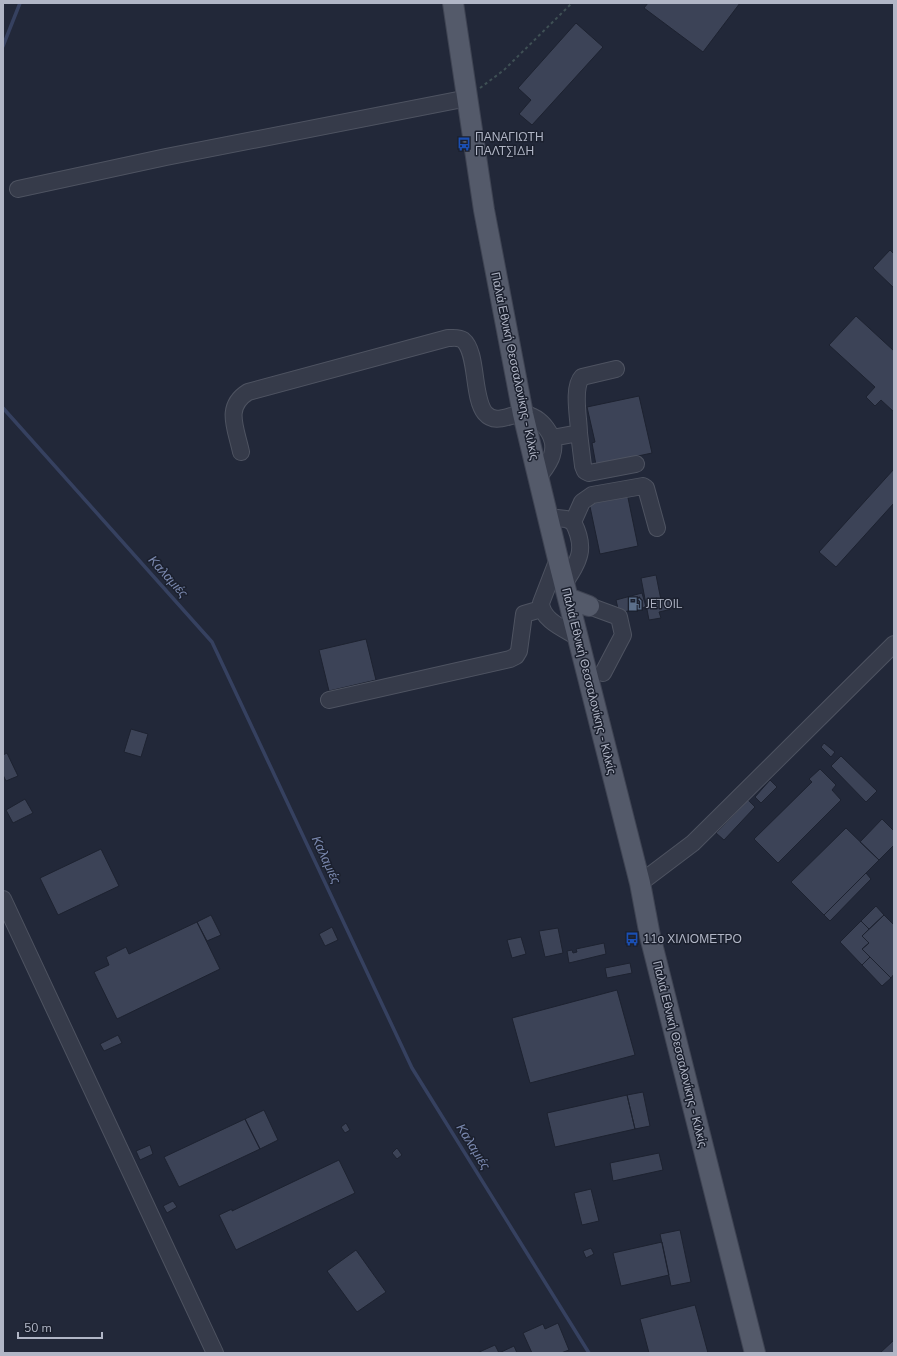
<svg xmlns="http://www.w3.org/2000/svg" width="897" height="1356" viewBox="0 0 897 1356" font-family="'Nunito Sans',sans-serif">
<rect width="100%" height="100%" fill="#222839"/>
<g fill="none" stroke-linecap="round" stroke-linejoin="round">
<path stroke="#364160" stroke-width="3.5" d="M3,46L20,3
M3,408L212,642L412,1068L589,1353"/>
</g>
<path fill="#3c4357" stroke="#1d2230" d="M648,3H740L703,52L644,8Z
M576,23L603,47L532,125L519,114L531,100L518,88Z
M890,250L894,254V288L873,268Z
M856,316L894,351V412L881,400L875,406L866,397L875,387L829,345Z
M639,396L652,453L596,465L592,443L595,442L587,407Z
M894,469V503L836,567L819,552Z
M627,493L638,546L600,554L589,502Z
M656,575L661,600L670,599L672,609L659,612L661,618L649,620L641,578Z
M642,593L646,607L619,613L616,600Z
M366,639L376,680L329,691L319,650Z
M131,729L148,734L141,757L124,752Z
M824,743L835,752L831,757L821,747Z
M7,753L18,776L6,781L3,775V755Z
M841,756L877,791L866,802L831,766Z
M820,769L836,785L832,790L841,800L778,863L754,839L812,782L809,779Z
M770,780L777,787L761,803L755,797Z
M25,799L33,813L13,823L6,810Z
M748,800L755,807L724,840L716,833Z
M882,819L894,831V845L879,860L860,842Z
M846,828L879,860L824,915L791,882Z
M101,849L119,886L58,915L40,878Z
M866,873L871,879L830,921L824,915Z
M876,906L884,915L869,929L861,921Z
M211,915L221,935L207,941L197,922Z
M884,915L894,925V974L891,978L862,949L869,943L862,936Z
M861,921L869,929L862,936L869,943L862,949L870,957L862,965L840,942Z
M197,922L220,969L117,1019L94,972L109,965L106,957L126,947L129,954Z
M332,927L338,940L325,946L319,934Z
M558,928L563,953L545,957L539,931Z
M521,937L526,954L512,958L507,940Z
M604,943L606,954L569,963L567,951L572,950L573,953L577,952L576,949Z
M870,957L891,978L882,986L862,965Z
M630,963L632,973L607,978L605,968Z
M617,990L635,1055L530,1083L512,1018Z
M118,1035L122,1043L104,1051L100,1044Z
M643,1092L650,1126L635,1129L627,1095Z
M627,1095L635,1129L555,1147L547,1113Z
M264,1110L278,1140L260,1149L245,1119Z
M245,1119L260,1149L179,1187L164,1157Z
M346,1123L350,1130L345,1133L341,1127Z
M150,1145L153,1154L140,1160L136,1151Z
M397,1148L402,1155L397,1159L392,1153Z
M659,1153L663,1170L613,1181L610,1163Z
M339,1160L355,1193L236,1250L219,1215L232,1209V1211Z
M591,1189L599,1221L582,1225L574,1193Z
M173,1201L177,1207L167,1213L163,1206Z
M680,1230L691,1282L671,1286L660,1234Z
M662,1242L669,1275L621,1286L613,1253Z
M591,1248L594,1254L586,1258L583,1251Z
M356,1250L386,1292L357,1312L327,1271Z
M695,1305L708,1353H649L640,1319Z
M558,1323L569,1350L561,1353H532L523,1333L543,1324L545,1329Z
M894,1340V1353H880Z
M495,1345L499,1353H477Z
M514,1346L517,1353H499Z"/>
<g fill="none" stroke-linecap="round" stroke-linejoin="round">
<g stroke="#4e5361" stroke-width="18">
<path id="minor" d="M18,189L166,157L468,98
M579,433C579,419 572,388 582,377L616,369
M552,438L579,433L583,466L585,471L589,473L636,464
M241,452C236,428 224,407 248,392L448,338C453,338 459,337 463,340C478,352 472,397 485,413C496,426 511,413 523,414C541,416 558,437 552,455C550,463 543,471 538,478
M548,517L566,519L573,522C587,549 579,561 564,584
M573,522L582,502L592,495L643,486L646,488L657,528
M558,559L541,603C542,621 565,629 579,638
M589,606L619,617L623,635L603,673
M329,700L510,659L516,656L519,651L524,614L541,609
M640,883L693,843L894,644
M3,899L215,1353"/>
</g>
<g stroke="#3f4453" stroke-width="22">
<path id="major" d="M453,3L484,210L523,414L558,559L640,883L650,936L755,1353
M568,598L589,606"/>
</g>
<path stroke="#3f5055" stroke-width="2" stroke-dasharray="3 3" stroke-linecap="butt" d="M480,88L504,70L572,3"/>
<use href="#minor" stroke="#363b4a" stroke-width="16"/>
<use href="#major" stroke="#545a6a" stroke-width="20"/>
</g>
<defs>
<g id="bus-bare" transform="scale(1.08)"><path d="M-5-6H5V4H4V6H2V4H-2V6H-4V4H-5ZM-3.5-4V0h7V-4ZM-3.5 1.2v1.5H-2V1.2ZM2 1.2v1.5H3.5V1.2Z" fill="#1a4fb4" stroke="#1b202e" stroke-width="2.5" paint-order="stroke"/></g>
<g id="fuel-bare" transform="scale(1.08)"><path d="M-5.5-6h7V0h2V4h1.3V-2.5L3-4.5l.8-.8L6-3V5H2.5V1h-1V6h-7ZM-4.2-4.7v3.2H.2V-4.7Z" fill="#5c6f8a" stroke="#1b202e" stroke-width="2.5" paint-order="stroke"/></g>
</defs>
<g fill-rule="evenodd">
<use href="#bus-bare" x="464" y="144"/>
<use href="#fuel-bare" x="635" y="604"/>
<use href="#bus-bare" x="632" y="939"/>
</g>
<g text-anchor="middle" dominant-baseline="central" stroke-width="3" stroke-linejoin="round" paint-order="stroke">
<g font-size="12" fill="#b1b6c6" stroke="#1b202e" text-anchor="start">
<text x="475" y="137">ΠΑΝΑΓΙΩΤΗ<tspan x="475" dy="14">ΠΑΛΤΣΙΔΗ</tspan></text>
<text x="646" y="604">JETOIL</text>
<text x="643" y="939">11ο ΧΙΛΙΟΜΕΤΡΟ</text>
</g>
<g font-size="12" fill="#b1b6c6" stroke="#1b202e">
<text transform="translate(515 366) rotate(78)">Παλιά Εθνική Θεσσαλονίκης - Κιλκίς</text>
<text transform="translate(589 681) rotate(76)">Παλιά Εθνική Θεσσαλονίκης - Κιλκίς</text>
<text transform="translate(680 1054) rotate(76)">Παλιά Εθνική Θεσσαλονίκης - Κιλκίς</text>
</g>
<g font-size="13" font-style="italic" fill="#7987ad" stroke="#1b202e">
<text transform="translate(168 577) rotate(48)">Καλαμιές</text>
<text transform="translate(326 860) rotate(65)">Καλαμιές</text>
<text transform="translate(473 1147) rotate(58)">Καλαμιές</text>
</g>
</g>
<rect width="897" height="1356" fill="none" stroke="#b1b6c6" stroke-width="8"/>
<path d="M18 1332v6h84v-6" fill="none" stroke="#b1b6c6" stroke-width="2"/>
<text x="24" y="1332" font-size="12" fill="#b1b6c6" stroke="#1b202e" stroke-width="3" paint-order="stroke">50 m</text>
</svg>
